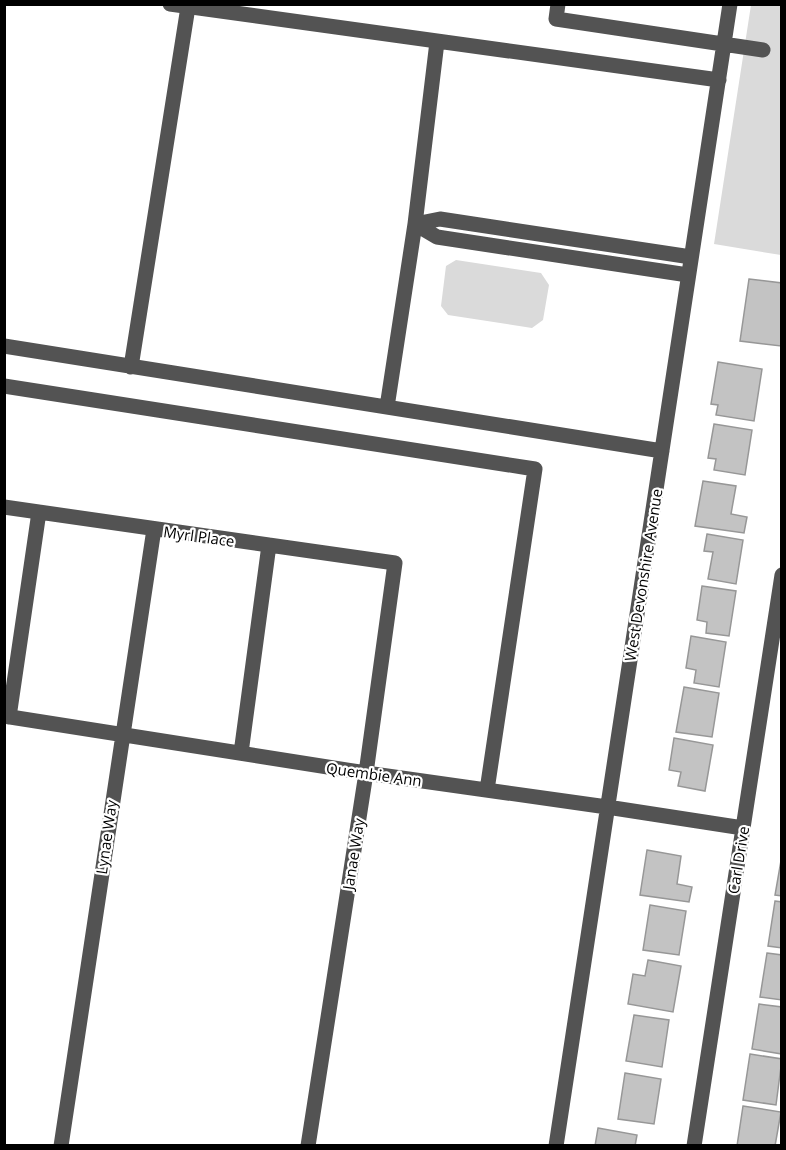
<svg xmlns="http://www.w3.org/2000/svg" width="786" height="1150" viewBox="0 0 786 1150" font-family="'Open Sans',sans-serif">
<rect width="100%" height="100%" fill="#fff"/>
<path fill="#dadada" d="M751,5H781V255L714,244Z
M456,260L541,273L549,285L543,320L532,328L448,315L441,306L446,266Z"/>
<path fill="#c3c3c3" stroke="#979797" stroke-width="1.5" d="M749,279L782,283L781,346L740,341Z
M718,362L762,369L754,421L716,415L718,405L711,404Z
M714,424L752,430L745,475L714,470L716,459L708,458Z
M703,481L736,486L731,514L747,517L744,533L695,526Z
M707,534L743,540L736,584L708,579L713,552L704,551Z
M702,586L736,591L729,636L706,633L707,622L697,620Z
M691,636L726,642L719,687L694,683L696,670L686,668Z
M684,687L719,693L712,737L676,732Z
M674,738L713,745L705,791L678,786L681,772L669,770Z
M647,850L681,856L677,884L692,887L689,902L640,895Z
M782,855V896L775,895Z
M775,901L782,902V948L768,946Z
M650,905L686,911L679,955L643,950Z
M767,953L782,955V1000L760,997Z
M648,960L681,966L673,1012L628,1004L633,974L645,976Z
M759,1004L782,1007V1054L752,1049Z
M634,1015L669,1020L662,1067L626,1061Z
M750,1054L782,1059L776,1105L743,1100Z
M625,1073L661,1079L654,1124L618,1119Z
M743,1106L781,1112L775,1146H737Z
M598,1128L637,1135L635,1146H595Z"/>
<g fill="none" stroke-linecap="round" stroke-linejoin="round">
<path stroke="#535353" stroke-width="15" d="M170,4L719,80
M558,4L556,19L763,50
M415,224L437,237L688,275
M415,224L440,219L691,257
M4,346L662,451
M131,367L188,7
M4,386L535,469L487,790
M387,407L415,224L437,42
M4,507L395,563L366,773L308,1146
M4,716L366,773L607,807L743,828
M9,717L39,512
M241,753L269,545
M61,1146L154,529
M556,1146L730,4
M694,1146L782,575"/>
</g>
<g text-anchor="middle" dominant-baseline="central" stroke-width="4.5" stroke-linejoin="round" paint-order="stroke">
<g font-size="15" fill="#000" stroke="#fff">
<text transform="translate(199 536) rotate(8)">Myrl Place</text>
<text transform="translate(643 575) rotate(-81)">West Devonshire Avenue</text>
<text transform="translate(374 774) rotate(8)">Quembie Ann</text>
<text transform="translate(106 837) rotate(-82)">Lynae Way</text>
<text transform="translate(353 854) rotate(-81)">Janae Way</text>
<text transform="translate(738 860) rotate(-81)">Carl Drive</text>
</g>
</g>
<rect width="786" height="1150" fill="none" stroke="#000000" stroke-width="12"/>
</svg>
